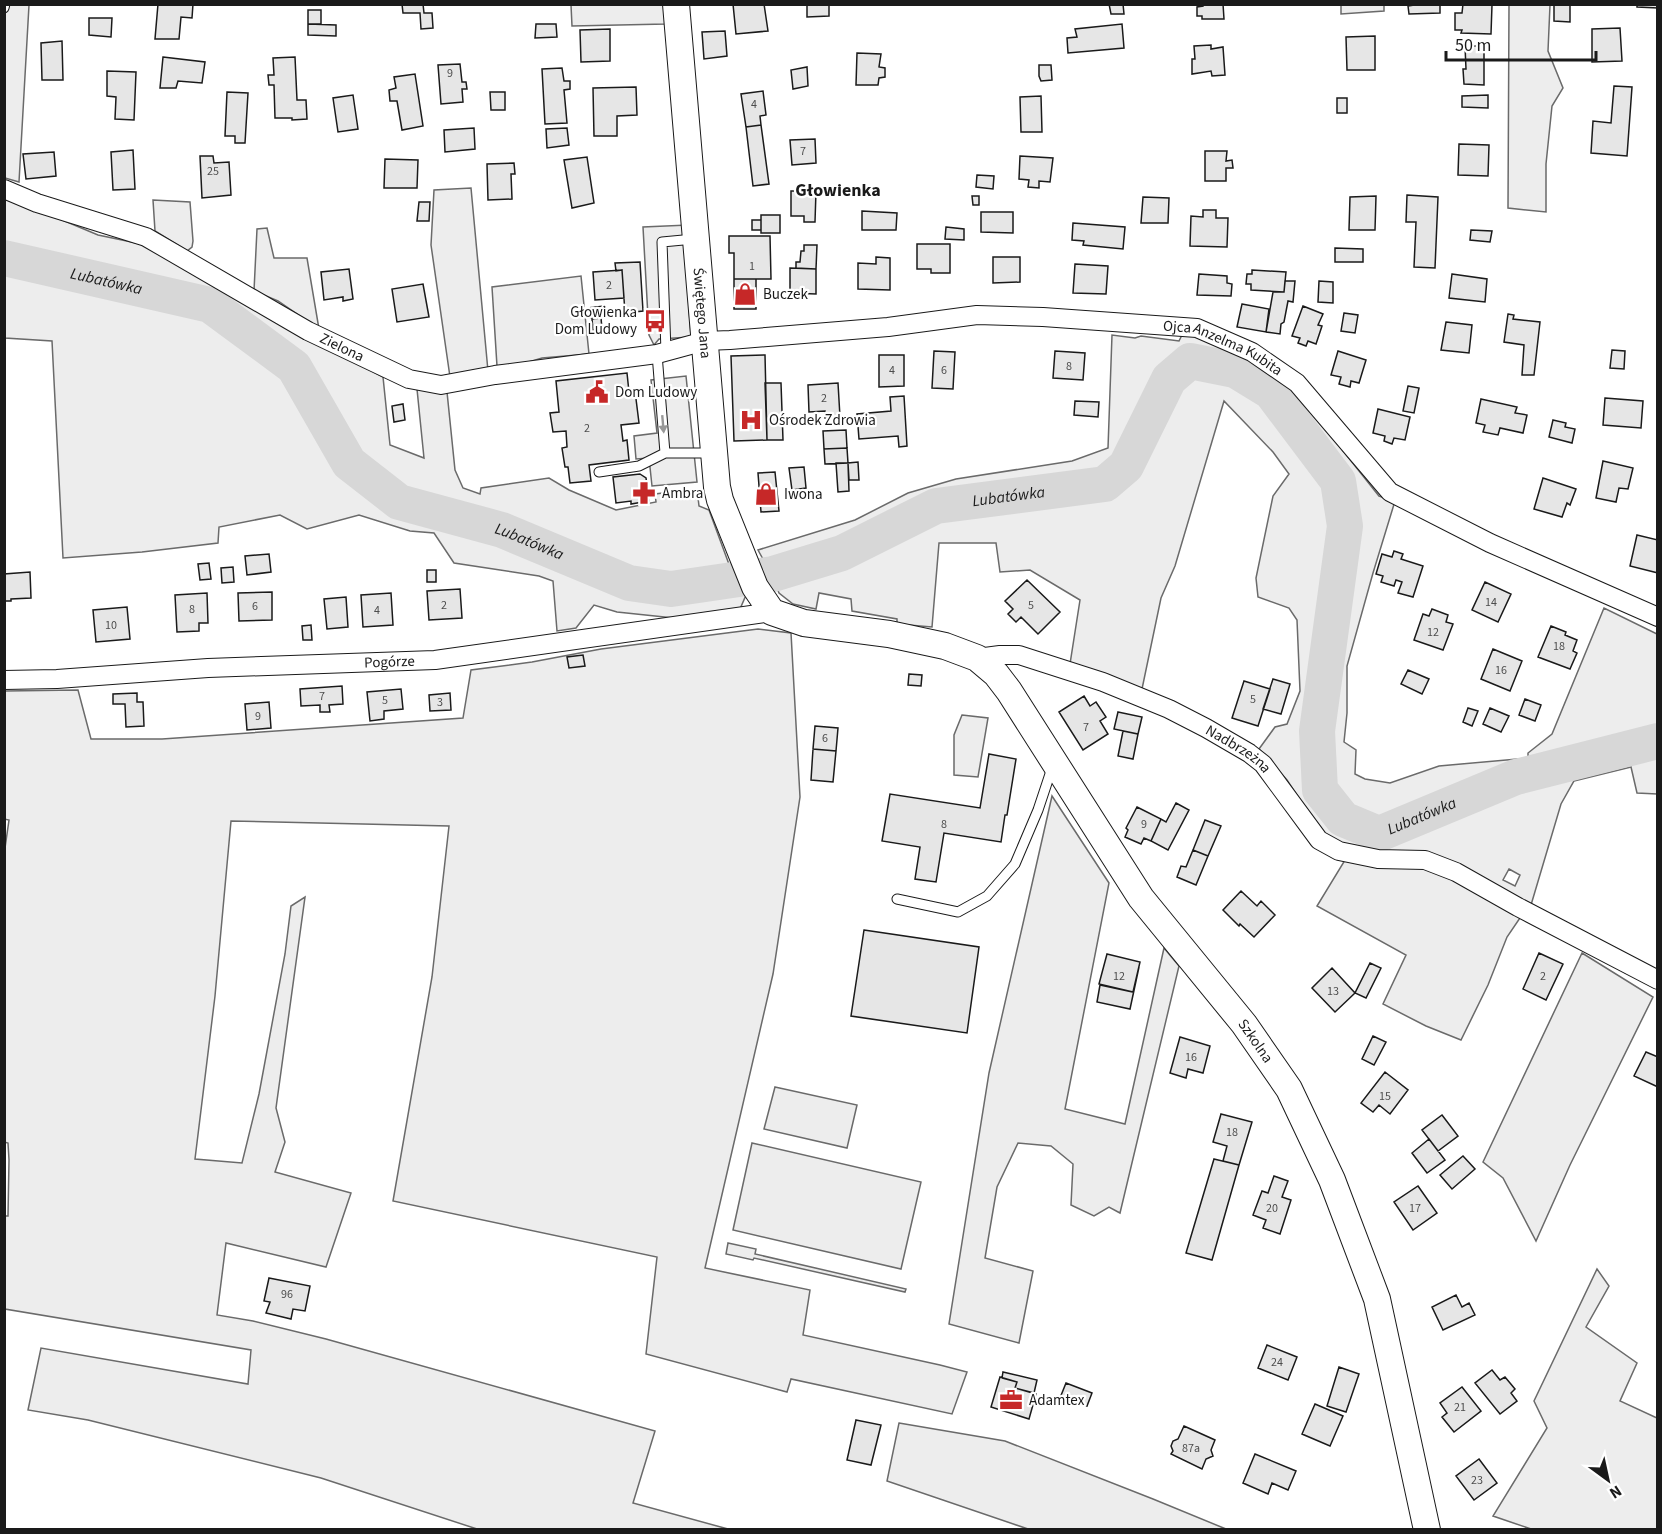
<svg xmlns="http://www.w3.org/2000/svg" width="1662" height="1534" viewBox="0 0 1662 1534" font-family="'Source Sans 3',sans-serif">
<rect width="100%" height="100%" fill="#fff"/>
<path fill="#ededed" stroke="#6a6a6a" stroke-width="1.5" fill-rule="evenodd" d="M4,5H29L19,182L5,178V176Z
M571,5H665L666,24L572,26Z
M1341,5H1384V11L1341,14Z
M1509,5H1550L1548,51L1563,88L1552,106L1546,164V212L1508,208Z
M471,188L488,371L450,377L431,245L434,190Z
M4,199L48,214L98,235L146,245L383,377L390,445L424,458L417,389L447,392L455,470L463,488L480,494L481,488L549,478L569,490L616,510L656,502L655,494L697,489L699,506L709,510L730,567L670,579L622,572L512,522L464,511L461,528L486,531L531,549L598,581L627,592L658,597H682L742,590L746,595L740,609L674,618L617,612L594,605L576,628L557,631L553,581L539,576L454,563L434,533L410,531L359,515L307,529L280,515L219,527L218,543L142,552L63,558L52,341L5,338Z
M153,200L190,202L193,241L192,247L187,251L155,231Z
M688,225L684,232L691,337L659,339L654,345L649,335L643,227Z
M267,228L274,258H307L319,329L278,301L254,291L257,229Z
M581,276L589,354L542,358L509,368L497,366L492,287Z
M1183,333L1218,344L1266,369L1305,400L1344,452L1379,496L1395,501L1373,573L1347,666V713L1344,742L1356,750L1355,774L1365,779L1390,783L1439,766L1528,758V753L1552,734L1604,608L1657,634V794L1637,793L1631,767L1574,781L1561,804L1531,905L1385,852L1343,847L1323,835L1287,780L1259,749L1275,727L1287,724L1300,691L1297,620L1289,608L1258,597L1256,578L1273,496L1289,474L1273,452L1224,401L1175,566L1161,598L1142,689L1070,664L1080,600L1030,570L1000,572L996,543H939L932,627L897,624V619L852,611L851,599L819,593L816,609L793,604L779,593L775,583L832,566L921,523L958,513L957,497L914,509L841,545L783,567L764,561L758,550L855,520L908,493L956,479L1072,461L1108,448L1112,335L1135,338L1141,336L1179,341ZM1509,869L1520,875L1515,886L1503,880Z
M686,376L697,482L652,486L649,458L636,459L634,436L657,433L651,380Z
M758,629L791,633L800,797L773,974L705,1268L810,1290L803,1335L940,1365L967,1372L952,1414L791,1379L787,1392L646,1354L657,1257L393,1201L432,977L449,826L231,821L215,996L195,1159L242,1163L259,1094L285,954L291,906L305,897L276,1108L285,1142L275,1172L351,1193L326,1267L226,1243L217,1315L253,1321L326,1339L655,1431L633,1503L728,1529H477L321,1478L88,1420L28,1410L41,1348L248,1384L251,1350L5,1309L4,1216H8L9,1160L8,1143L4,1142V855L9,820L4,819L5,691L78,690L91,739H162L463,718L471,670L532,662L601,649Z
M962,715L988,718L978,777L954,775V735Z
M1052,796L1109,883L1065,1109L1125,1124L1164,948L1179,966L1120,1213L1109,1207L1094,1216L1071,1205L1073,1164L1051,1146L1018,1143L997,1187L985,1258L1033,1271L1019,1343L949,1324L989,1073Z
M1345,860L1423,867L1456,881L1522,915L1507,937L1488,985L1461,1040L1426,1026L1383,1004L1406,955L1317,906Z
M1582,953L1653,997L1570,1165L1536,1241L1503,1178L1483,1162Z
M775,1087L857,1105L847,1148L764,1129Z
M752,1143L921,1182L901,1269L733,1230Z
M728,1243L756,1249L755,1254L906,1289L905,1292L754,1258L753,1260L726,1254Z
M1597,1269L1609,1286L1586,1327L1637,1363L1620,1401L1657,1418V1529H1531L1493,1516L1547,1428L1534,1401Z
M899,1423L1005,1441L1153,1499L1226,1529H1028L887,1481Z"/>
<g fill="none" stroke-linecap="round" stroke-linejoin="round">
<path stroke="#d7d7d7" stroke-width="36" id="s1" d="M4,258L210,305L294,367L349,463L399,502L502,530L629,583L671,589L773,574L842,553L936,506L1105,484L1126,466L1169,379L1190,361L1235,370L1271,392L1338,481L1345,526L1317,731L1320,790L1343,819L1379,834L1516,777L1658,741"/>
</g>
<path fill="#e6e6e6" stroke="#1a1a1a" stroke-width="1.5" d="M158,4H193L192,18L181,17L179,39H155Z
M402,4H423L424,13H432L433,28L421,29L420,13H403Z
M733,4H764L768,31L736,34Z
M807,4H829V16L807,17Z
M1109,4H1123L1124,14H1111Z
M1203,4H1223L1224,19H1202V16H1197V7L1203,6Z
M1421,4H1440V13L1409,14L1408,6Z
M1463,4L1492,5L1491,34L1461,33L1462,30H1455V13H1462Z
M1554,4H1570V22L1554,21Z
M1637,4H1658V8L1637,7Z
M308,10H321V24H308Z
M89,18H112L111,37L89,35Z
M308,24L336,25V36L308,35Z
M536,24H556L557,37L535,38Z
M1122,24L1124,48L1068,53L1067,38L1077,37L1075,29Z
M1620,28L1622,61L1592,62V29Z
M610,29V61L581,62L580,30Z
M725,31L727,56L704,59L702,32Z
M1375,36V70H1347L1346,37Z
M62,41L63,80H42L41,43Z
M1211,45V49L1223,47L1225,75L1212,76L1211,71L1192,74V59H1195L1194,46Z
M1465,46H1484V85L1464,84L1463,69H1466Z
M857,53L881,54L879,67L885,68V77L879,78L878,85H856Z
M163,57L205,62L202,83L178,81L176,88H160Z
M295,57L297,100H306L307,119L292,120V118H275L274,85H269L268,75H274L273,58Z
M460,64L462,82H466L467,89H462L463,102L441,104L438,65Z
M1039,65H1051L1052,80L1041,81L1039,76Z
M807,67L808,86L793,89L791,70Z
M562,68L564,81H570V89L564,90L567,123L545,124L542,69Z
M107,71L136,72L134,120L115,119L116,97L107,96Z
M415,74L423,126L402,130L397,101H390L389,90L396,88L394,77Z
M1614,86L1632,87L1627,156L1591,153L1593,121L1611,123Z
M636,87L637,115L617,116V136H594L593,88Z
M763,91L766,115L760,116L761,125L746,127L741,94Z
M227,92L248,93L245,143H235V136H225Z
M490,92H505V110H491Z
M353,95L358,129L338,132L333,98Z
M1488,95V108L1462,107V96Z
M1041,96L1042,132H1021L1020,97Z
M1337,98H1347V113H1337Z
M761,125L769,184L753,186L746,127Z
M474,128L475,149L445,152L444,130Z
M567,128L569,145L547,148L546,129Z
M815,139L816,163L792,165L790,140Z
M1459,144L1489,145L1488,176L1458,175Z
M133,150L135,189L113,190L111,152Z
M1205,151H1227L1226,161L1232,160L1233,168H1226V181H1205Z
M54,152L56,176L26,179L23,154Z
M200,156H213L214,163L229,162L231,195L202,198Z
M1020,156L1053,158L1050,182L1039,181V188L1028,187L1029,180L1019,179Z
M587,157L594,203L572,208L564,160Z
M385,159L418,160L417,188H384Z
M514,163L515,174H511L512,199L488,200L487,164Z
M977,175L994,176L993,189L976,187Z
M791,191H816L815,222H804V216H791Z
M1407,195L1438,197L1435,268L1414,267L1416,222H1406Z
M972,196H979V205H973Z
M1376,196L1375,230H1349L1350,197Z
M1143,197L1169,198L1168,223H1141Z
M419,202H430L429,221H417Z
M1203,210H1216V218H1228L1227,247L1190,246L1191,216L1203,217Z
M862,211L897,213L896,230H862Z
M981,212H1013V233L981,232Z
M761,215H780V233H761Z
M752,220H761V230H752Z
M1073,223L1125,227L1123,249L1083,245L1084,241L1072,240Z
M946,227L964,229V240L945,239Z
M1471,230L1492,231L1490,242L1470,240Z
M729,236H770L771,279H734V253H729Z
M917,244H950V273H931V269H917Z
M804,245H817L816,269L796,268V262H800L801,251H804Z
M1335,248L1363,249V262H1335Z
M876,257L890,258V290L858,289V263L876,264Z
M993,257H1020V282L993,283Z
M640,262L643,311L625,313L622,270L616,271L615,263Z
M1075,264L1108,266L1106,294L1073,293Z
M790,268L816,269V294L790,293Z
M349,269L353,299L343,301V297L324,300L321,272Z
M622,270L624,298L595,300L593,272Z
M1252,270L1286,272L1284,292L1251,290V284H1246L1247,274H1252Z
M1199,274L1227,276V283L1232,284L1231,296L1197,295Z
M1452,274L1487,279L1485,302L1449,298Z
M734,279H756V309H734Z
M1285,281H1295L1293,302L1288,301L1284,322L1281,324L1280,334L1266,332L1273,292H1284Z
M1319,281L1333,282V303L1318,302Z
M423,284L429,317L397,322L392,289Z
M1242,304L1269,309L1266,332L1237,327Z
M604,306L605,316L589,318L588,308Z
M1303,306L1323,314L1318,325L1322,326L1316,344L1308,341L1306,346L1298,343L1300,338L1292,336Z
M1344,313L1358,315L1355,333L1341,331Z
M1508,314L1514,315L1513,319L1540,322L1534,375H1522L1524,345L1504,342Z
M601,318L602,329L593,330L592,319Z
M1446,322L1472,325L1469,353L1441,350Z
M1612,350L1625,351L1624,369L1610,368Z
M934,351L955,352L953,389L932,388Z
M1055,351L1085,353L1083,380L1053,378Z
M1338,351L1366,360L1359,383L1351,381L1350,387L1339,384L1341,377L1331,375Z
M765,355L767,440L734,441L731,356Z
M879,355H904V386L879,387Z
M627,373L629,392L635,391L639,423L621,425L623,441L627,440L629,460L589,465L591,481L570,483L568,467H565L562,448L567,447L566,431L553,432L550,413L559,412L556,381Z
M765,383H781L783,440H767Z
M838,383L840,417L825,418V411L809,412L808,385Z
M1408,386L1419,388L1414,413L1403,411Z
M904,396L907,446L899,447L898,436L859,439L857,414L891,411L890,397Z
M1605,398L1643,401L1641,428L1603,425Z
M1481,399L1517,407L1515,413L1527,415L1523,433L1500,428L1498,435L1483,432L1485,425L1476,423Z
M1075,401L1099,402L1098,417L1074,415Z
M403,404L405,420L394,422L392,406Z
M1378,409L1410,417L1405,440L1394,438L1392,444L1384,441L1385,436L1373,433Z
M1553,420L1566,423L1565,427L1575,429L1572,443L1549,437Z
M846,430L847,448L824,449L823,431Z
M847,448L848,463L825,464L824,449Z
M1603,461L1633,468L1628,489L1619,488L1616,502L1596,498Z
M858,462L859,480H849L848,463Z
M836,463H848L849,491L838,492Z
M804,467L806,488L792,490L789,468Z
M775,472L779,511L761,512L758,473Z
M640,474L646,478L649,501L631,504V501L616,503L613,477Z
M1543,478L1576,489L1570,505L1567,503L1562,517L1534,509Z
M1637,535L1658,540V573L1630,566Z
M1394,551L1403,554L1401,559L1423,566L1413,597L1398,593L1402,582L1396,580L1394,586L1381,582L1383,576L1376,574L1382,554L1392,557Z
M269,554L271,572L247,575L245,556Z
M209,563L211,579L200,580L198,564Z
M233,567L234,582L222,583L221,568Z
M427,570H436V582H427Z
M30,572L31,598L11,599V601H4V574Z
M1027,580L1060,612L1038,634L1021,617L1016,622L1008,614L1013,609L1005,601Z
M1485,582L1511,594L1498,622L1472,610Z
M460,589L462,618L429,620L427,591Z
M272,592V620L239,621L238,593Z
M207,593L208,623H199V631L177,632L175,595Z
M391,593L393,625L363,627L361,595Z
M346,597L348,627L327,629L324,599Z
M127,607L130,639L96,642L93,610Z
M1432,609L1448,615L1446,622L1453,624L1443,650L1414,640L1423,614L1429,616Z
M311,625L312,640H303L302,626Z
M1551,626L1566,632L1565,635L1577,640L1573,651L1577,653L1570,669L1538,657Z
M1493,649L1522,661L1510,691L1481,679Z
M583,655L585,666L569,668L567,657Z
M1408,670L1429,679L1422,694L1401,684Z
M909,674L922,675L921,686L908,685Z
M1273,679L1290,684L1281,714L1263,709Z
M1244,681L1270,689L1258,726L1232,718Z
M342,686L343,704L329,705L330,712H320V705L301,706L300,689Z
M401,689L403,709L384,711V719L370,721L367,692Z
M137,693V702H143L144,726L126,727L125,704H113V694Z
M450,693L451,710L430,711L429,695Z
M1084,696L1090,706L1096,702L1106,717L1100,721L1108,734L1083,750L1059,712Z
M1525,699L1541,705L1535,721L1519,715Z
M269,702L271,728L247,730L245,704Z
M1468,708L1478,711L1472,726L1463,722Z
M1490,708L1509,716L1501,732L1483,724Z
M1118,712L1142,717L1138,734L1114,729Z
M815,726L838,728L836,751L813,749Z
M1123,731L1138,734L1133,759L1118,756Z
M813,749L836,751L833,782L811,780Z
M989,754L1016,759L1007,815H1005L1001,842L944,833L936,882L915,879L920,847L882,841L890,794L980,808Z
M1176,803L1189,810L1168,850L1151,841L1161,819L1166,822Z
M1137,807L1161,819L1151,841L1144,838L1141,844L1125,837L1128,830L1126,828Z
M1205,820L1221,826L1208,856L1193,850Z
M1193,850L1208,856L1196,885L1177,877L1181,866L1186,867Z
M1241,891L1257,906L1261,901L1275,915L1254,937L1240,924L1239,926L1223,910Z
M864,930L979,947L967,1033L851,1016Z
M1539,953L1563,964L1546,1000L1523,989Z
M1107,954L1140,962L1133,992L1099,984Z
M1370,963L1381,968L1366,998L1355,993Z
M1139,967L1130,1009L1097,1002L1100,985L1133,992Z
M1332,968L1355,993L1335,1012L1312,988Z
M1373,1036L1386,1042L1374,1065L1362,1059Z
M1180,1037L1210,1046L1203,1073L1188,1069L1186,1078L1170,1073Z
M1646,1052L1658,1057V1087L1634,1076Z
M1385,1072L1408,1090L1390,1114L1379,1105L1373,1112L1361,1103Z
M1221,1114L1252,1122L1239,1165L1223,1161L1227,1146L1213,1142Z
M1442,1115L1458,1136L1438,1151L1422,1130Z
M1429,1139L1445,1160L1427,1173L1412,1153Z
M1463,1156L1475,1169L1452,1189L1440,1175Z
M1214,1159L1239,1165L1212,1260L1186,1253Z
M1274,1176L1288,1181L1282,1197L1291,1200L1280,1234L1263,1228L1266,1220L1253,1215L1262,1191L1268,1193Z
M1418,1186L1437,1213L1413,1230L1394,1202Z
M269,1278L310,1286L305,1311L293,1309L291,1319L266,1313L270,1302L264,1301Z
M1456,1295L1462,1307L1469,1303L1475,1315L1443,1330L1432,1307Z
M1267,1345L1297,1357L1288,1380L1258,1368Z
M1339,1367L1359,1374L1346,1412L1327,1406Z
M1492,1370L1500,1380L1505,1377L1515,1389L1511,1393L1517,1401L1500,1414L1475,1383Z
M1003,1372L1037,1380L1034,1393L1015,1388L1017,1382L1002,1378Z
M1000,1377L1017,1382L1015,1388L1036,1394L1029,1419L991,1407Z
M1066,1383L1092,1393L1087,1406L1060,1398Z
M1462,1387L1481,1411L1454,1432L1442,1417L1447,1413L1440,1403Z
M1315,1404L1343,1416L1330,1446L1302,1434Z
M856,1420L881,1425L871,1465L847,1460Z
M1184,1426L1215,1440L1211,1450L1213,1456L1206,1459L1202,1469L1171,1454L1173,1451L1171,1446L1173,1441L1178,1439Z
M1255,1454L1296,1471L1288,1490L1272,1483L1268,1494L1243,1483Z
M1479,1459L1497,1483L1474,1500L1456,1476Z"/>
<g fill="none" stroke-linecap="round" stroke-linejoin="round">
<g stroke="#1a1a1a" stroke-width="11">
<path id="lane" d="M4,8L5,4
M666,351L662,242L694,239
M657,354L665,453
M599,472L639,466L665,453H713
M897,899L958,912L987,896L1015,864L1038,810L1053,765"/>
</g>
<g stroke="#1a1a1a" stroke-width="20">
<g id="street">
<path id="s2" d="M4,189L37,203L146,237L308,331L409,379L441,385L495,375L657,354L705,341L730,340L888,327L977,315L1043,317L1197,328L1252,352L1297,383L1390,492L1490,543L1658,617"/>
<path id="s3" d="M977,658L1000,655H1019L1103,682L1169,709L1206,728L1249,753L1263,764L1319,840L1339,851L1378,859L1425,860L1456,872L1518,907L1658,980"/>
<path id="s4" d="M4,680L57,679L208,668L435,660L772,612"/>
</g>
</g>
<g stroke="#1a1a1a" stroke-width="28">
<g id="secondary">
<path id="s5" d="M676,4L717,487L720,500L755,587L772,612L804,623L889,634L945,646L977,658L996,674L1009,691L1141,898L1244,1024L1289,1089L1332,1180L1377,1299L1427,1530"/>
</g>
</g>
<use href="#lane" stroke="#fff" stroke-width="9"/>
<use href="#street" stroke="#fff" stroke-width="18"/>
<use href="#secondary" stroke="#fff" stroke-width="26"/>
</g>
<defs><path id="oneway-solid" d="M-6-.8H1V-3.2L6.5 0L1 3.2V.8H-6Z" transform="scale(1.5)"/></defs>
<use fill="#989898" href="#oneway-solid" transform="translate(663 424) rotate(85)"/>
<defs>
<g id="shop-bare" transform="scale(1.8)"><path d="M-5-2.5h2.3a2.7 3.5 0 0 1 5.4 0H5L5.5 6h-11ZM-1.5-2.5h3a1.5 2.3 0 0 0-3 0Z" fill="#c62828" stroke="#fff" stroke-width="2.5" paint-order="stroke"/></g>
<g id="bus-bare" transform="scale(1.8)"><path d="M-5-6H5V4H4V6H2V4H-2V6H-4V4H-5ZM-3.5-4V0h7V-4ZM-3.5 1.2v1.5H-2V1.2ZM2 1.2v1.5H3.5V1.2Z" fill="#c62828" stroke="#fff" stroke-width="2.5" paint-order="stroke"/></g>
<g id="civic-bare" transform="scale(1.8)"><path d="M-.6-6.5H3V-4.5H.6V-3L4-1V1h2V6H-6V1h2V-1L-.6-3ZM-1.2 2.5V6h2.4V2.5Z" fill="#c62828" stroke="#fff" stroke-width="2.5" paint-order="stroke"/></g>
<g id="hospital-bare" transform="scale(1.8)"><path d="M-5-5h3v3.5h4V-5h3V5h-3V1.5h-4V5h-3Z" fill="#c62828" stroke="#fff" stroke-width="2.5" paint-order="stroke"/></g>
<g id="pharmacy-bare" transform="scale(1.8)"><path d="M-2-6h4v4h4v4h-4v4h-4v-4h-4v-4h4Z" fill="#c62828" stroke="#fff" stroke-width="2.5" paint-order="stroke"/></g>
<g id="office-bare" transform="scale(1.8)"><path d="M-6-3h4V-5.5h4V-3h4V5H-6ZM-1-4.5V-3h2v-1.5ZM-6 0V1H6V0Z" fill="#c62828" stroke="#fff" stroke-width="2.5" paint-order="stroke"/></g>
</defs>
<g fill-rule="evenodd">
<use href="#shop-bare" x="745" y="294"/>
<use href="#bus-bare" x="655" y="321"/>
<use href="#civic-bare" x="597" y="392"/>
<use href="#hospital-bare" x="751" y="420"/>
<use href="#pharmacy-bare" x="644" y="493"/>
<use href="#shop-bare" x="766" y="494"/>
<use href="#office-bare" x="1011" y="1400"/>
</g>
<g text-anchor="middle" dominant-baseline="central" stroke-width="4.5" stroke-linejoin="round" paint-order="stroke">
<g font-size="12" fill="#4d4d4d">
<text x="450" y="73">9</text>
<text x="754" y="104">4</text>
<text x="803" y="151">7</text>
<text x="213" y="171">25</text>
<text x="752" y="266">1</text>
<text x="609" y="285">2</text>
<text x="1069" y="366">8</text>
<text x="892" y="370">4</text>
<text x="944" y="370">6</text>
<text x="824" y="398">2</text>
<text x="587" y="428">2</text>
<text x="1491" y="602">14</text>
<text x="444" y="605">2</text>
<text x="1031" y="605">5</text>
<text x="255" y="606">6</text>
<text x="192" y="609">8</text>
<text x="377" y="610">4</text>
<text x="111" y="625">10</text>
<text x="1433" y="632">12</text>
<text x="1559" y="646">18</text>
<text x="1501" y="670">16</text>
<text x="322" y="696">7</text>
<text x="1253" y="699">5</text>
<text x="385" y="700">5</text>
<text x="440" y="702">3</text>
<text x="258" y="716">9</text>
<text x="1086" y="727">7</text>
<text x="825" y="738">6</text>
<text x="944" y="824">8</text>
<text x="1144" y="824">9</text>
<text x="1119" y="976">12</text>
<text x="1543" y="976">2</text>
<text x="1333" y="991">13</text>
<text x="1191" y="1057">16</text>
<text x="1385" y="1096">15</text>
<text x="1232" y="1132">18</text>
<text x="1272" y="1208">20</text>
<text x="1415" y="1208">17</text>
<text x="287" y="1294">96</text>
<text x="1277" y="1362">24</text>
<text x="1460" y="1407">21</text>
<text x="1191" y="1448">87a</text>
<text x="1477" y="1480">23</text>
</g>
<g font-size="15" fill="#1a1a1a" stroke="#fff" text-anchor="start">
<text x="763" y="294">Buczek</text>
<text x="637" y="312" text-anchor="end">Głowienka<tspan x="637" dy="17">Dom Ludowy</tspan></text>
<text x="615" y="392">Dom Ludowy</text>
<text x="769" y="420">Ośrodek Zdrowia</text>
<text x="662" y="493">Ambra</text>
<text x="784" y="494">Iwona</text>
<text x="1029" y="1400">Adamtex</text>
</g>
<g font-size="15" fill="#1a1a1a" stroke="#fff">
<text stroke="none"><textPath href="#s5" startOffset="310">Świętego Jana</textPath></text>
<text stroke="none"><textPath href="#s2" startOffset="375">Zielona</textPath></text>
<text stroke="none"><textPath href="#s2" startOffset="1274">Ojca Anzelma Kubita</textPath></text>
<text stroke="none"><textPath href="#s4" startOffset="386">Pogórze</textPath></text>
<text stroke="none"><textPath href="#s3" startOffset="282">Nadbrzeżna</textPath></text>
<text stroke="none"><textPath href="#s5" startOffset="1308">Szkolna</textPath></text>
</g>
<g font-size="16" font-style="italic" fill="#1a1a1a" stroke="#fff">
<text stroke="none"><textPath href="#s1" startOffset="105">Lubatówka</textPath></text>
<text stroke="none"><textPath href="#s1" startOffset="1130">Lubatówka</textPath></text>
<text stroke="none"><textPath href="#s1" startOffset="626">Lubatówka</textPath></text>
<text stroke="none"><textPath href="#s1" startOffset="2013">Lubatówka</textPath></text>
</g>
<g font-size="18" font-weight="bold" fill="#1a1a1a" stroke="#fff">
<text x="838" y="190">Głowienka</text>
</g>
</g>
<rect width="1662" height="1534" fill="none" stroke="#1a1a1a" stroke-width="12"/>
<g transform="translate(1608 1480) rotate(147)" stroke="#ffffff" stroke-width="4.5" paint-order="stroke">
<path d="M0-4.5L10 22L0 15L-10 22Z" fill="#1a1a1a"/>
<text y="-9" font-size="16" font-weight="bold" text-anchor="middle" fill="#1a1a1a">N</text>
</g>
<path d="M1446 51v9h150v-9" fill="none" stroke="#1a1a1a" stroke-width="3"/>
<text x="1455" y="51" font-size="18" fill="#1a1a1a" stroke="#ffffff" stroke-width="4.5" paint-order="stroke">50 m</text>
</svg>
